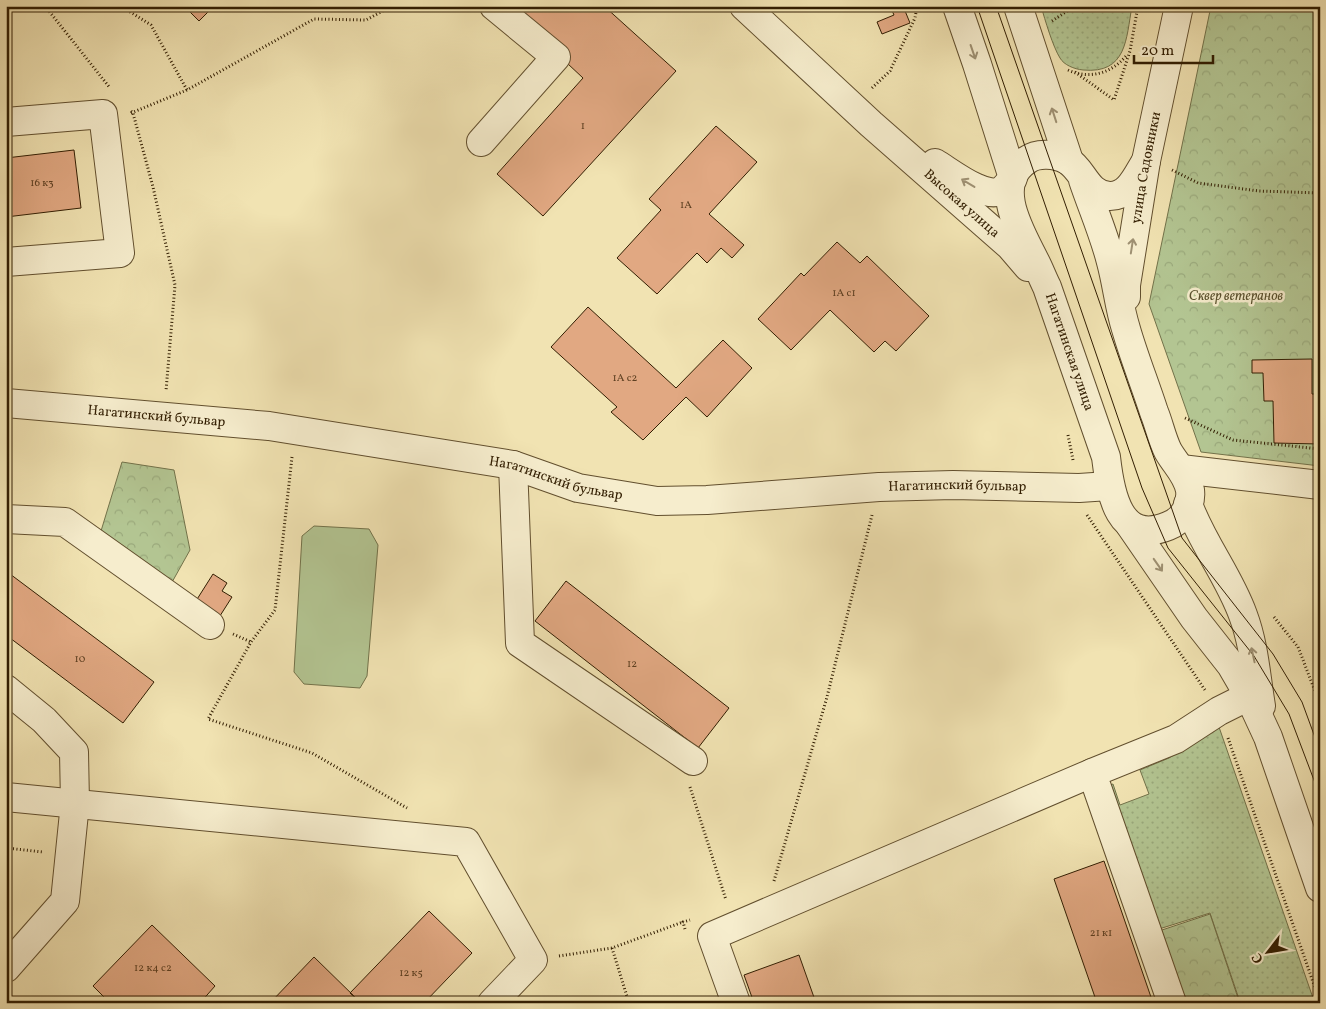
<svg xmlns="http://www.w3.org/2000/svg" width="1326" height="1009" viewBox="0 0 1326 1009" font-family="Vollkorn,serif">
<defs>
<pattern id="grass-dots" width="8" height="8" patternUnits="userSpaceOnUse" patternTransform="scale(1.25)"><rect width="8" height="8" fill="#b3c592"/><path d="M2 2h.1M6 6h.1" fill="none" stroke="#9aa97c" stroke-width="1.8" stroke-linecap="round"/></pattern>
<pattern id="forest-crowns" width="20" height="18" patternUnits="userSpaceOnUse" patternTransform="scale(1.25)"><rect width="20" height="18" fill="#b3c592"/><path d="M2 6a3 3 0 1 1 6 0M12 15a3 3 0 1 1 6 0" fill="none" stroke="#9aa97c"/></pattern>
</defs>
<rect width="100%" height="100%" fill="#f1e3b2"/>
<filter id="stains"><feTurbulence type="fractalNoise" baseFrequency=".004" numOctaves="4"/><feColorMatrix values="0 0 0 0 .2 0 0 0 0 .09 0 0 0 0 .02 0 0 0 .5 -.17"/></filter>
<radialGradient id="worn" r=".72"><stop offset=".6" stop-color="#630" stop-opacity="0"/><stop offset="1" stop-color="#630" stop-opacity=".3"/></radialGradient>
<path fill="url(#grass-dots)" stroke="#72724a" d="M1041,6H1132C1126,39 1127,74 1083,70C1074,69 1064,65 1060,58C1053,47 1045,20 1041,6Z
M1219,727L1313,998L1312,1003H1238L1240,1002L1210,913L1159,929L1087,792L1113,784L1120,805L1149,794L1140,770L1169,758Z"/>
<path fill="url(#forest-crowns)" stroke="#72724a" d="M1211,6H1320V466L1201,452L1149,304Z
M122,462L174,470L190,550L171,584L101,531Z
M1210,914L1239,1001L1234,1003H1183L1159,931Z"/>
<path fill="#b3c592" stroke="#72724a" d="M314,526L369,529L378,545L367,676L360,688L304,684L294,672L302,536Z"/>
<path fill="#e1a882" stroke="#321e02" d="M184,6H214L199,21Z
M506,6H604L676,71L543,216L497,174L583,78Z
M890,6H903L910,23L882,34L877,22L894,15Z
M716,126L757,162L709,214L744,245L732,258L721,248L707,263L697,253L657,294L617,258L661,210L649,199Z
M74,150L81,208L6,217V158Z
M837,242L860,263L867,256L929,316L896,351L885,341L874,352L830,310L791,350L758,319L801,273L804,276Z
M588,307L676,388L723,340L752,368L707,417L686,397L643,440L611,412L617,407L551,347Z
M1312,359V394H1320V444L1274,443L1273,401H1264L1263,373H1252V360Z
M6,571L154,682L123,723L6,635Z
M213,574L227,583L222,591L232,597L218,619L194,604Z
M566,581L729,708L698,748L535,621Z
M1104,861L1120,907L1153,1003H1097L1054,879Z
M429,911L472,953L424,1003H361L350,993Z
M152,925L215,986L200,1003H110L93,986Z
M799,955L816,1003H754L744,975Z
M314,957L358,1000L355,1003H270Z"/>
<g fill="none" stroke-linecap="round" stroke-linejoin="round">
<g stroke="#624f2e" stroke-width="30">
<g id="minor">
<path id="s1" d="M744,6L871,124L1010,246L1028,267"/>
<path d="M957,6L977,64L1013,178"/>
<path d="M1018,6L1069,161"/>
<path d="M6,122L103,114L120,253L6,262"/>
<path d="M481,142L556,57L494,6"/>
<path d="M935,163C949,171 986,201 1002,190C1005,188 1008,184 1011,181"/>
<path d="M1083,180C1092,207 1104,234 1111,262C1117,284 1119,307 1126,329C1134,357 1145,384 1154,412C1159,424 1162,439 1168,451C1176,465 1187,474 1190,490C1192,506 1182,521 1168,526C1119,546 1110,493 1106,457L1047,287C1043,279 1040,271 1036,263C1022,234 990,185 1027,160C1038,152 1056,154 1067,160C1084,170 1086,194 1109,196C1129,197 1137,175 1146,161"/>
<path id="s2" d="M1126,297V285L1146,161L1179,6"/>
<path id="s3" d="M6,403L269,426L513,465L578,488L657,501L707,500L879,487L953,485L1079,488L1109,486"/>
<path d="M513,465L520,643L693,761"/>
<path d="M1181,469L1320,485"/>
<path d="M1188,504C1202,543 1229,576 1243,615C1254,644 1256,676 1261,706"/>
<path d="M6,519L65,522L210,625"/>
<path d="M1130,525L1194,618L1231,665L1249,696L1268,737L1320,888"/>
<path d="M6,689L44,720L74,752L75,803L65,901L6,968"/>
<path d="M6,797L466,842L533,960L492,1003"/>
<path d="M736,1003L712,936L1092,773"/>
<path d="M1172,1003L1092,773L1176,739L1219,711L1249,696"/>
</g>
</g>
<path stroke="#321e02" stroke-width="3" stroke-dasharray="1 2.5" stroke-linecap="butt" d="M45,6L110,88
M121,6L151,25L187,90
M1052,21L1075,6
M1068,70C1090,80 1112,73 1127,55
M1075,72L1114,100L1130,51L1138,6
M872,88L890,71L915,18L917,6
M131,111L133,113L153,187L175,285L166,391
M131,113L187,90L314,19L366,20L392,6
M1172,170L1198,183L1259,191L1320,193
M1185,418L1233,440L1320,449
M1068,435L1073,460
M292,457L275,610L251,642L208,719L312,753L407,808
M1087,515L1205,690
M1274,617L1298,647L1320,704
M233,634L251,642
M1228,738L1320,1002
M690,787L726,900
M6,848L43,852
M774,881L827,697L872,515
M685,929L683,922L690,920
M612,948L629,1003
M559,956L612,948L683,922"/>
<use href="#minor" stroke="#f6edcd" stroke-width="28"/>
<path stroke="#321e02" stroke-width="1" d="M977,6L1142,488L1168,548L1254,656L1289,714L1320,796
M996,6L1182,538L1273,654L1302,702L1320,751"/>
</g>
<defs><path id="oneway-shaft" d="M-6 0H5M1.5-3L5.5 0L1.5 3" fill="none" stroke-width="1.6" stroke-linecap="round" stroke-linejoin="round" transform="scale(1.25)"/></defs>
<g stroke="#9e9072">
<use href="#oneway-shaft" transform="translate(973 52) rotate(71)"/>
<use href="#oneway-shaft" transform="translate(1054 115) rotate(-108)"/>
<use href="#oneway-shaft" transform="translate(968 183) rotate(-149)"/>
<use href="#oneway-shaft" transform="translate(1132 246) rotate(-81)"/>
<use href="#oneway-shaft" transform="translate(1158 565) rotate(55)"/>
<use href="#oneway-shaft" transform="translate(1253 655) rotate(-102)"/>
</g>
<g text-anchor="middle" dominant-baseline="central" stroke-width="5" stroke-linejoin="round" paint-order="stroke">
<g font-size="11" fill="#5e4022">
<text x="583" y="126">1</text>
<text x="42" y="183">16 к3</text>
<text x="686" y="205">1А</text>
<text x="844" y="293">1А с1</text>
<text x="625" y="378">1А с2</text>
<text x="80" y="659">10</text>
<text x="632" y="664">12</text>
<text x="1101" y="933">21 к1</text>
<text x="153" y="968">12 к4 с2</text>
<text x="411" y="973">12 к5</text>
</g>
<g font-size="14" fill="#321e02" stroke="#f6edcd">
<text stroke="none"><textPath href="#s2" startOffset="131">улица Садовники</textPath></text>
<text stroke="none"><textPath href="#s1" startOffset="294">Высокая улица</textPath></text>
<text transform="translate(1069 352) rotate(71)">Нагатинская улица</text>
<text stroke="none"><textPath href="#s3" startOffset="151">Нагатинский бульвар</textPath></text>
<text stroke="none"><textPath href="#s3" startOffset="556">Нагатинский бульвар</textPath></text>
<text stroke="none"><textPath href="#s3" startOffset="961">Нагатинский бульвар</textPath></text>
</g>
<g font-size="14" font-style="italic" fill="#59502d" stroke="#f6edcd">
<text x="1236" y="296">Сквер ветеранов</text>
</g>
</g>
<rect width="1326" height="1009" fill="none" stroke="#f1e3b2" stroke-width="25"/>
<rect x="8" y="8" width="1311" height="994" fill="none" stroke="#321e02" stroke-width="2.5"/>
<rect x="12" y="12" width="1301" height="984" fill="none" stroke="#321e02"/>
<g transform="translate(1268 952) rotate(239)" stroke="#f6edcd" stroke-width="4" paint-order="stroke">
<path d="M0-4L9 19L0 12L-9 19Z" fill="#321e02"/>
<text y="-8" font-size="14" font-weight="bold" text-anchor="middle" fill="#321e02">С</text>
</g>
<path d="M1134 55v8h79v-8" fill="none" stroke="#321e02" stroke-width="2.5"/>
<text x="1141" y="55" font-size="15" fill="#321e02" stroke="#f6edcd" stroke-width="4" paint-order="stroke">20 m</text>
<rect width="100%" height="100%" filter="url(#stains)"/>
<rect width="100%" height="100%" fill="url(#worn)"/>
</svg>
